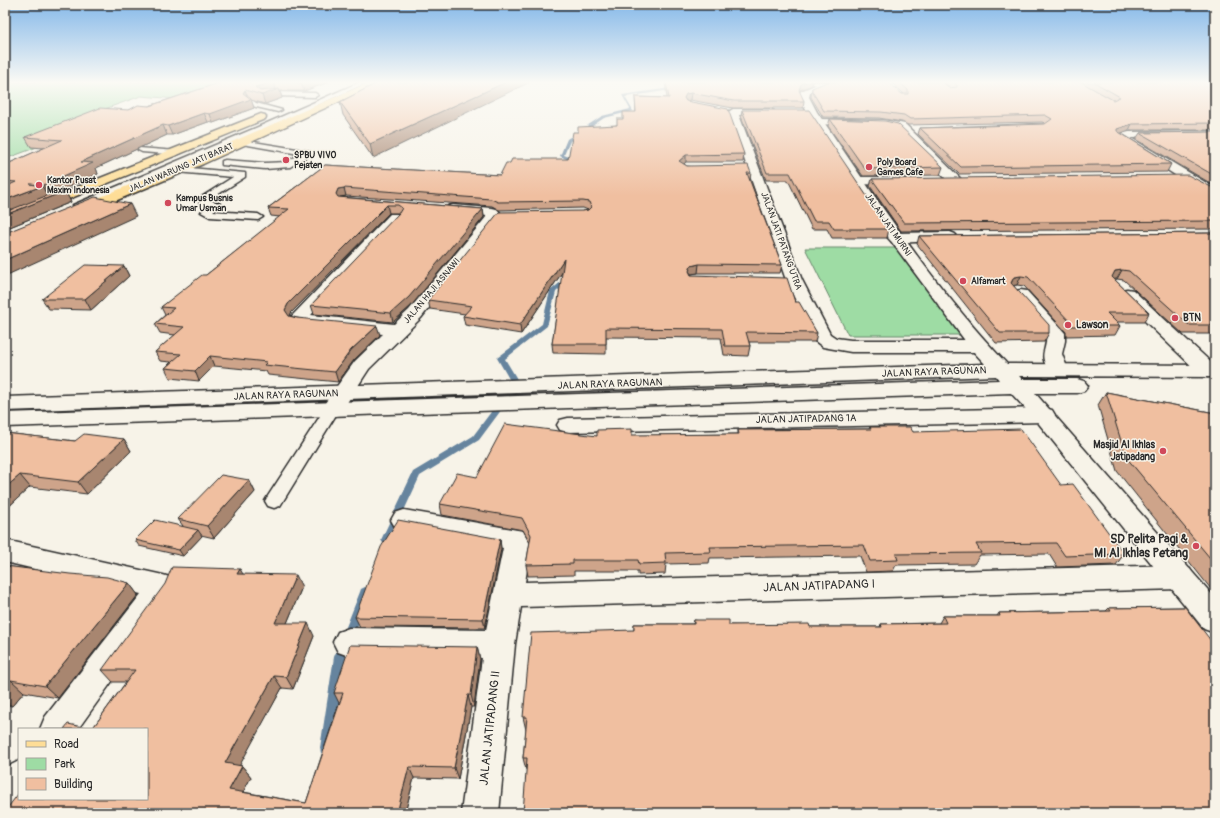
<svg xmlns="http://www.w3.org/2000/svg" width="1220" height="818" viewBox="0 0 1220 818" font-family="Pangolin,sans-serif">
<rect width="100%" height="100%" fill="#f7f3e8"/>
<filter id="ink" filterUnits="userSpaceOnUse"><feTurbulence type="fractalNoise" baseFrequency=".025" numOctaves="2"/><feDisplacementMap in="SourceGraphic" scale="8" xChannelSelector="R" yChannelSelector="G"/><feConvolveMatrix kernelMatrix="1 2 1 2 8 2 1 2 1" color-interpolation-filters="sRGB"/></filter>
<g filter="url(#ink)">
<path fill="#9edca4" stroke="#648468" d="M5,82H236L177,99L141,96L57,126L82,127L32,149L5,159Z
M805,248H899L963,335H848Z"/>
<g fill="none" stroke-linecap="round" stroke-linejoin="round">
<path fill="#66849e" fill-rule="evenodd" d="M677,87L678,89L625,97L633,111L604,118L570,141L564,155L579,161V163H575L560,156L567,139L602,116L630,109L622,95Z
M569,275L571,276V278L556,292L547,326L505,359L520,384L519,386L479,440L420,476L389,543L386,544L383,543L381,540L413,472L473,436L512,384L497,358L542,324L550,291Z
M365,587L369,589L370,592L346,657L332,748L331,753L326,754L321,753L320,748L334,657L360,592L361,589Z"/>
<g stroke="#2b2b2b" stroke-width="3">
<path id="lane" d="M360,82H368L242,140L309,151V155L290,167L265,169L222,165V161L225,160L265,163L288,162L299,154L242,144H239V141L81,207L78,208L73,205L258,127Z
M276,92L315,93L318,95L315,97L276,96L262,98L259,96Z
M248,100H252L256,103L282,110L278,112L252,106L247,101Z
M139,148L177,151L181,153L177,155L142,152L138,150Z
M179,167L245,173V177L209,200L219,203L221,205L213,211L258,214L263,217L258,220L210,217L201,212L208,206L200,204V198L233,177L176,172V168Z
M331,405L336,407L339,410L280,506L274,508L268,506L265,501L268,496L326,407Z"/>
</g>
<g stroke="#2b2b2b" stroke-width="3">
<path id="street" d="M811,82H829L830,83L825,86L813,84Z
M733,109H771L776,112L771,115H739L802,280L830,334L836,338L851,340H979L986,342L989,346L986,350L979,352H851L823,347L815,341L786,280L728,112Z
M818,119L883,120L905,124L963,181L961,184H951L897,129L883,126L814,124L813,122Z
M1215,131V137L1131,138L1215,188V198L1210,197L1115,137L1117,135L1129,132Z
M858,177H900L905,178L907,181L905,184L900,185L853,184L851,181L853,178Z
M453,205L492,208L497,209L502,215L421,318L369,369L339,415L331,417L323,415L320,410L355,361L383,334L301,326L294,324L290,318L390,214H400L402,217L400,220L311,315L394,324L409,310L487,216L448,212L446,209L448,206Z
M950,232L955,234L958,237L955,240L896,243L891,241L888,238L891,235L896,233Z
M1127,289L1133,290L1215,366V375L1208,377L1201,375L1121,298L1118,294L1121,290Z
M1021,290L1027,291L1065,333V341L1062,354L1068,370L1065,374L1058,376L1051,374C1036,352 1048,353 1046,334L1012,295L1015,291Z
M1044,408L1052,410L1055,415L1052,420L1044,422L568,432L560,430L557,425L560,420L568,418Z
M404,510L523,531L531,546L525,582L1180,565L1190,569L1194,577L1190,585L1180,589L521,607L515,644L499,813H461L482,658L349,656L338,652L333,642L338,632L349,628L486,630L503,548L395,527L391,520L395,513Z
M5,540L163,575L173,578L177,587L173,596L78,729H40L45,717L141,594L5,562Z
M19,761V799H26L18,810L5,813V768Z"/>
</g>
<g stroke="#2b2b2b" stroke-width="3">
<path id="secondary" d="M822,82H835L810,93L809,97L817,112C876,198 935,289 1007,364L1215,365V377L1019,376L1022,379H1077L1084,381L1088,386L1084,391L1077,393H1035L1215,598V633L1204,629L1036,420L1011,393L5,427V413L999,380L996,376L5,411V397L985,364L972,350L891,241L807,112L799,97L801,91Z"/>
</g>
<g stroke="#2b2b2b" stroke-width="3">
<path id="primary" d="M370,82H382L203,164L84,214H74L72,211L74,208L195,158Z
M261,114L265,115L266,117L265,119L5,225V216Z"/>
</g>
<use href="#lane" fill="#f7f3e8" fill-rule="evenodd"/>
<use href="#street" fill="#f7f3e8" fill-rule="evenodd"/>
<use href="#secondary" fill="#f7f3e8" fill-rule="evenodd"/>
<use href="#primary" fill="#fedd96" fill-rule="evenodd"/>
</g>
<path fill="#cea48a" stroke="#2b2b2b" d="M222,82H329L304,91H280L282,98L265,104L251,100L254,108L213,123L208,122L172,135H167L96,168L98,174L62,190L65,191L71,202L5,229V165L44,148L31,147L25,137L129,110L149,106Z
M379,82L373,158L343,115L340,102Z
M665,82H812V85L800,90L799,92L804,101L803,108H733L690,100L686,101L744,154L743,162H686L684,164L687,166L751,173L750,179L782,265L780,273H698L691,274V275L795,302L817,333L815,342H749L750,346L748,356L724,355L721,338L606,337V354L553,353L552,344L563,271L521,334L465,325L463,316L465,314L430,309L428,300L583,211L588,210L583,208L499,210L492,206L346,196L340,197L483,209L484,217L411,306L393,322L314,314L311,305L400,213H389L291,313L290,316L297,318L380,335L354,360L338,382L268,375L266,371L214,366L199,381L170,378L165,368L171,362L160,361L155,352L175,335L160,333L155,324L165,315L161,307L206,275L280,217L271,216L268,208L325,165L500,175L568,159L578,132L617,125L623,119L636,112L635,97L667,98Z
M891,82H942L950,88H951L944,82H1215V130H1129L1121,133L1171,164L1167,172L959,174L918,134L920,128L1045,123L1042,122L908,125L902,122L879,118L823,117L811,97L812,88L904,94Z
M742,110L889,229L887,238H832L827,229H812L788,180H766L741,116Z
M830,119L943,167L940,175L863,176L828,126Z
M1215,132V186L1136,139L1140,133Z
M872,179L1215,189V229L901,231L870,186Z
M1215,233V334H1183L1124,280L1117,279H1114L1149,313L1144,322H1117L1120,326L1115,335L1066,336V332L1024,286L1017,285H1013L1049,333L1044,342L996,343L917,244L919,236Z
M124,266L129,276L91,310L49,309L42,299Z
M1106,392L1215,413V594L1117,471L1098,405Z
M870,427L913,432L1061,485L1124,554L1116,565L1057,567L1049,554L980,555L974,564L896,565L893,571L866,572L860,556L710,558L709,563L666,564L665,574L638,575V571H574V575L528,576L526,565L530,542L523,530L442,515L440,504L477,477L597,436L738,434V430L869,429Z
M5,433L75,441L124,439L131,451L87,494L30,487L5,510Z
M249,480L255,492L214,538L201,535L202,536L183,556L139,546L135,540L183,526L178,519Z
M500,539L501,549L485,628L360,627L355,617Z
M5,566L129,583L138,595L58,698L24,692L12,706L5,705Z
M243,574L302,587L287,623L314,636L293,689L282,688L239,765L242,766L251,777L243,792L306,803L339,703L334,693L477,647L480,659L474,707H471L458,779L414,778L405,813H5L92,729L126,682H113L102,670Z
M1185,607L526,770L523,758L526,730L523,717L634,630V624H693L694,620L729,625L810,627H880L881,624L939,623L943,616H997L999,613L1106,611L1109,608Z"/>
<path fill="#a88670" stroke="#2b2b2b" d="M274,82L276,90L279,89L282,98L265,104L262,95H260L255,87Z
M304,82H329L304,91L301,83Z
M506,82H530L373,158L370,144Z
M806,82H812V85L800,90L798,97L799,90L801,84Z
M245,90L248,98L251,99L254,108L213,123L210,114L243,93Z
M691,93L690,100L686,101L684,98L686,94Z
M204,113L208,122L172,135L168,126Z
M1132,124L1129,130L1114,136L1117,129Z
M163,125L167,135L96,168L98,174L49,196L43,185L81,162Z
M686,155V162L679,168V161Z
M42,186L48,197L5,214V200Z
M344,188L346,196L340,197L338,202L336,194L338,189Z
M65,191L71,202L5,229V215Z
M130,204L136,216L5,276V260Z
M387,205L389,213L291,313L289,319L285,310L288,304Z
M483,209L484,217L411,306L393,322L391,313Z
M564,259L565,268L521,334L520,325Z
M699,264L698,273L691,274L689,271L691,266Z
M124,266L129,276L91,310L85,299Z
M1122,270L1117,279L1110,280L1115,271Z
M1021,276L1017,285L1010,286L1007,292L1014,277Z
M377,326L380,335L354,360L338,382L335,372L351,350Z
M210,356L214,366L199,381L195,371Z
M124,439L131,451L87,494L78,482Z
M20,475L30,487L5,510V488Z
M249,480L255,492L214,538L207,526Z
M198,530L202,536L183,556L179,550Z
M500,539L501,549L485,628L483,619Z
M240,569L247,581L237,574Z
M296,575L302,587L282,635L275,623Z
M129,583L138,595L58,698L45,686Z
M308,623L314,636L293,689L286,677Z
M477,647L480,659L474,707L471,695Z
M274,676L282,688L235,774L225,763Z
M11,680L24,692L12,706L5,701V687Z
M468,695L471,707L458,779L454,768Z
M242,766L251,777L239,800L229,790Z
M409,767L414,778L405,813H397Z"/>
<path fill="#f0bfa0" stroke="#2b2b2b" d="M222,82H304L301,83L274,82L255,87L260,91L279,89L262,95L245,90L243,93L251,99L210,114L204,113L168,126L163,125L81,162L93,163L43,185L30,184L42,186L5,200V187L16,182L5,181V165L62,140L25,137L100,108L129,110L138,105L149,106Z
M379,82H506L370,144L340,102Z
M666,82H806L801,84L799,90L804,101H734L691,93L686,94L684,98L686,101L728,109L744,154L686,155L679,161L687,166L748,165L751,173H747L782,265L699,264L691,266L689,271L691,275L787,278L795,302H799L817,333L746,332L750,346H725L722,329L606,328V344H552L564,259L520,325L463,316L472,306L428,300L499,212L583,211L588,210L591,207L589,202L583,201L498,202L491,199L344,188L338,189L336,194L338,197L483,209L409,297L391,313L311,305L399,213L402,208L398,205H387L288,304L285,310L289,316L297,318L377,326L351,350L335,372L264,365L267,362L210,356L195,371L165,368L181,354L155,352L184,327L155,324L174,308L161,307L202,275H206L289,209L268,208L325,165L500,175L506,163H510L512,159H568L573,132H578V127L617,125V119H623V112H636L635,97L669,98Z
M827,82H888L902,94H908V90L899,82H942L950,88L957,87V85L953,82H1081L1113,100L1120,97L1094,82H1215V123L1132,124L1117,129V131L1171,164L961,167L920,128L1045,124L1052,119L1045,115L910,119L904,115L881,112L824,111L812,91V88Z
M742,110H809L889,229H834L829,221H814L790,173H767Z
M830,119L885,121L898,124L943,167L865,169Z
M1215,132V176L1140,133Z
M1188,175L1215,189V221L904,223L872,179Z
M61,190L65,191L5,215V212Z
M95,197L130,204L5,260V233Z
M1215,233V325H1189L1129,271L1122,270L1115,271L1112,277L1149,313H1107L1120,326H1071V323L1028,277L1021,276L1014,277L1011,283L1049,325V333H1000L919,236Z
M85,265L124,266L85,299H42Z
M1106,392L1215,413V564L1126,457Z
M505,424L597,436V430L632,429V435L739,434L738,430L871,429L870,427H910L913,432L1021,429L1061,485L1073,484L1124,554L1065,556L1056,543L976,544L981,553L896,554L898,560L870,561L864,545L710,547L711,552L665,553L666,563L639,564L638,560H573V564L526,565L531,535L522,518L440,504L457,473L477,477Z
M5,433L75,441L84,434L124,439L78,482L20,475L5,488Z
M221,475L249,480L207,526L178,519Z
M155,520L198,530L179,550L135,540Z
M398,520L500,539L483,619L355,617L381,547Z
M5,566L70,574L107,577L129,583L45,686L11,680L5,687Z
M172,567L240,569L237,574L296,575L275,623H308L286,677L274,676L225,763L242,766L229,790L306,803L343,693H334L350,645L477,647L471,695H468L454,768L409,767L397,813H5V811L19,793V799H147V729H64L68,724L92,729L135,670H102L165,584Z
M1185,607L1215,646V813H523L527,758H523L527,717H523L531,633L634,630V624H694V620H729V625L809,624L810,627H882L881,624L946,623L943,616H1000L999,613L1111,611L1109,608Z"/>
</g>
<linearGradient id="sky" x2="0" y2="1"><stop stop-color="#84b8e9"/><stop offset="0.42" stop-color="#fbfaf5"/><stop offset="1" stop-color="#fbfaf5" stop-opacity="0"/></linearGradient>
<rect width="1220" height="196" fill="url(#sky)"/>
<g fill="#d1495b" stroke="#f7f3e8" stroke-width="1.5">
<circle cx="286" cy="160" r="4"/>
<circle cx="869" cy="167" r="4"/>
<circle cx="39" cy="185" r="4"/>
<circle cx="168" cy="203" r="4"/>
<circle cx="963" cy="281" r="4"/>
<circle cx="1175" cy="318" r="4"/>
<circle cx="1068" cy="325" r="4"/>
<circle cx="1163" cy="451" r="4"/>
<circle cx="1196" cy="546" r="4"/>
</g>
<g text-anchor="middle" dominant-baseline="central" stroke-width="3" stroke-linejoin="round" paint-order="stroke">
<g font-size="9" font-weight="bold" fill="#2b2b2b" stroke="#f7f3e8" text-anchor="start">
<text x="294" y="155">SPBU VIVO<tspan x="294" dy="10">Pejaten</tspan></text>
<text x="877" y="162">Poly Board<tspan x="877" dy="10">Games Cafe</tspan></text>
<text x="47" y="180">Kantor Pusat<tspan x="47" dy="10">Maxim Indonesia</tspan></text>
<text x="176" y="198">Kampus Busnis<tspan x="176" dy="10">Umar Usman</tspan></text>
<text x="971" y="281">Alfamart</text>
</g>
<g font-size="9" fill="#2b2b2b" stroke="#f7f3e8">
<text transform="translate(181 168) rotate(-23)">JALAN WARUNG JATI BARAT</text>
<text transform="translate(888 225) rotate(55)">JALAN JATI MURNI</text>
<text transform="translate(781 241) rotate(70)">JALAN JATI PATANG UTRA</text>
<text transform="translate(432 291) rotate(-50)">JALAN HAJI ASNAWI</text>
</g>
<g font-size="10" font-weight="bold" fill="#2b2b2b" stroke="#f7f3e8" text-anchor="start">
<text x="1183" y="318">BTN</text>
<text x="1076" y="325">Lawson</text>
<text x="1155" y="445" text-anchor="end">Masjid Al Ikhlas<tspan x="1155" dy="12">Jatipadang</tspan></text>
</g>
<g font-size="10" fill="#2b2b2b" stroke="#f7f3e8">
<text transform="translate(934 372) rotate(-2)">JALAN RAYA RAGUNAN</text>
<text transform="translate(610 384) rotate(-2)">JALAN RAYA RAGUNAN</text>
<text transform="translate(286 395) rotate(-2)">JALAN RAYA RAGUNAN</text>
<text transform="translate(806 419) rotate(-1)">JALAN JATIPADANG 1A</text>
</g>
<g font-size="12" font-weight="bold" fill="#2b2b2b" stroke="#f7f3e8" text-anchor="end">
<text x="1188" y="539">SD Pelita Pagi &amp;<tspan x="1188" dy="14">MI Al Ikhlas Petang</tspan></text>
</g>
<g font-size="12" fill="#2b2b2b" stroke="#f7f3e8">
<text transform="translate(819 586) rotate(-2)">JALAN JATIPADANG I</text>
<text transform="translate(490 728) rotate(-84)">JALAN JATIPADANG II</text>
</g>
</g>
<rect width="1220" height="818" fill="none" stroke="#f7f3e8" stroke-width="20"/>
<rect x="10" y="10" width="1200" height="798" fill="none" stroke="#2b2b2b" stroke-width="1.5" filter="url(#ink)"/>
<rect x="18" y="728" width="130" height="72" fill="#f7f3e8" stroke="#a5a39c"/>
<rect x="26" y="741" width="20" height="6" fill="#fedd96" stroke="#a5a39c"/>
<text x="54" y="748" font-size="12" fill="#2b2b2b">Road</text>
<rect x="26" y="758" width="20" height="12" fill="#9edca4" stroke="#a5a39c"/>
<text x="54" y="768" font-size="12" fill="#2b2b2b">Park</text>
<rect x="26" y="778" width="20" height="12" fill="#f0bfa0" stroke="#a5a39c"/>
<text x="54" y="788" font-size="12" fill="#2b2b2b">Building</text>
</svg>
